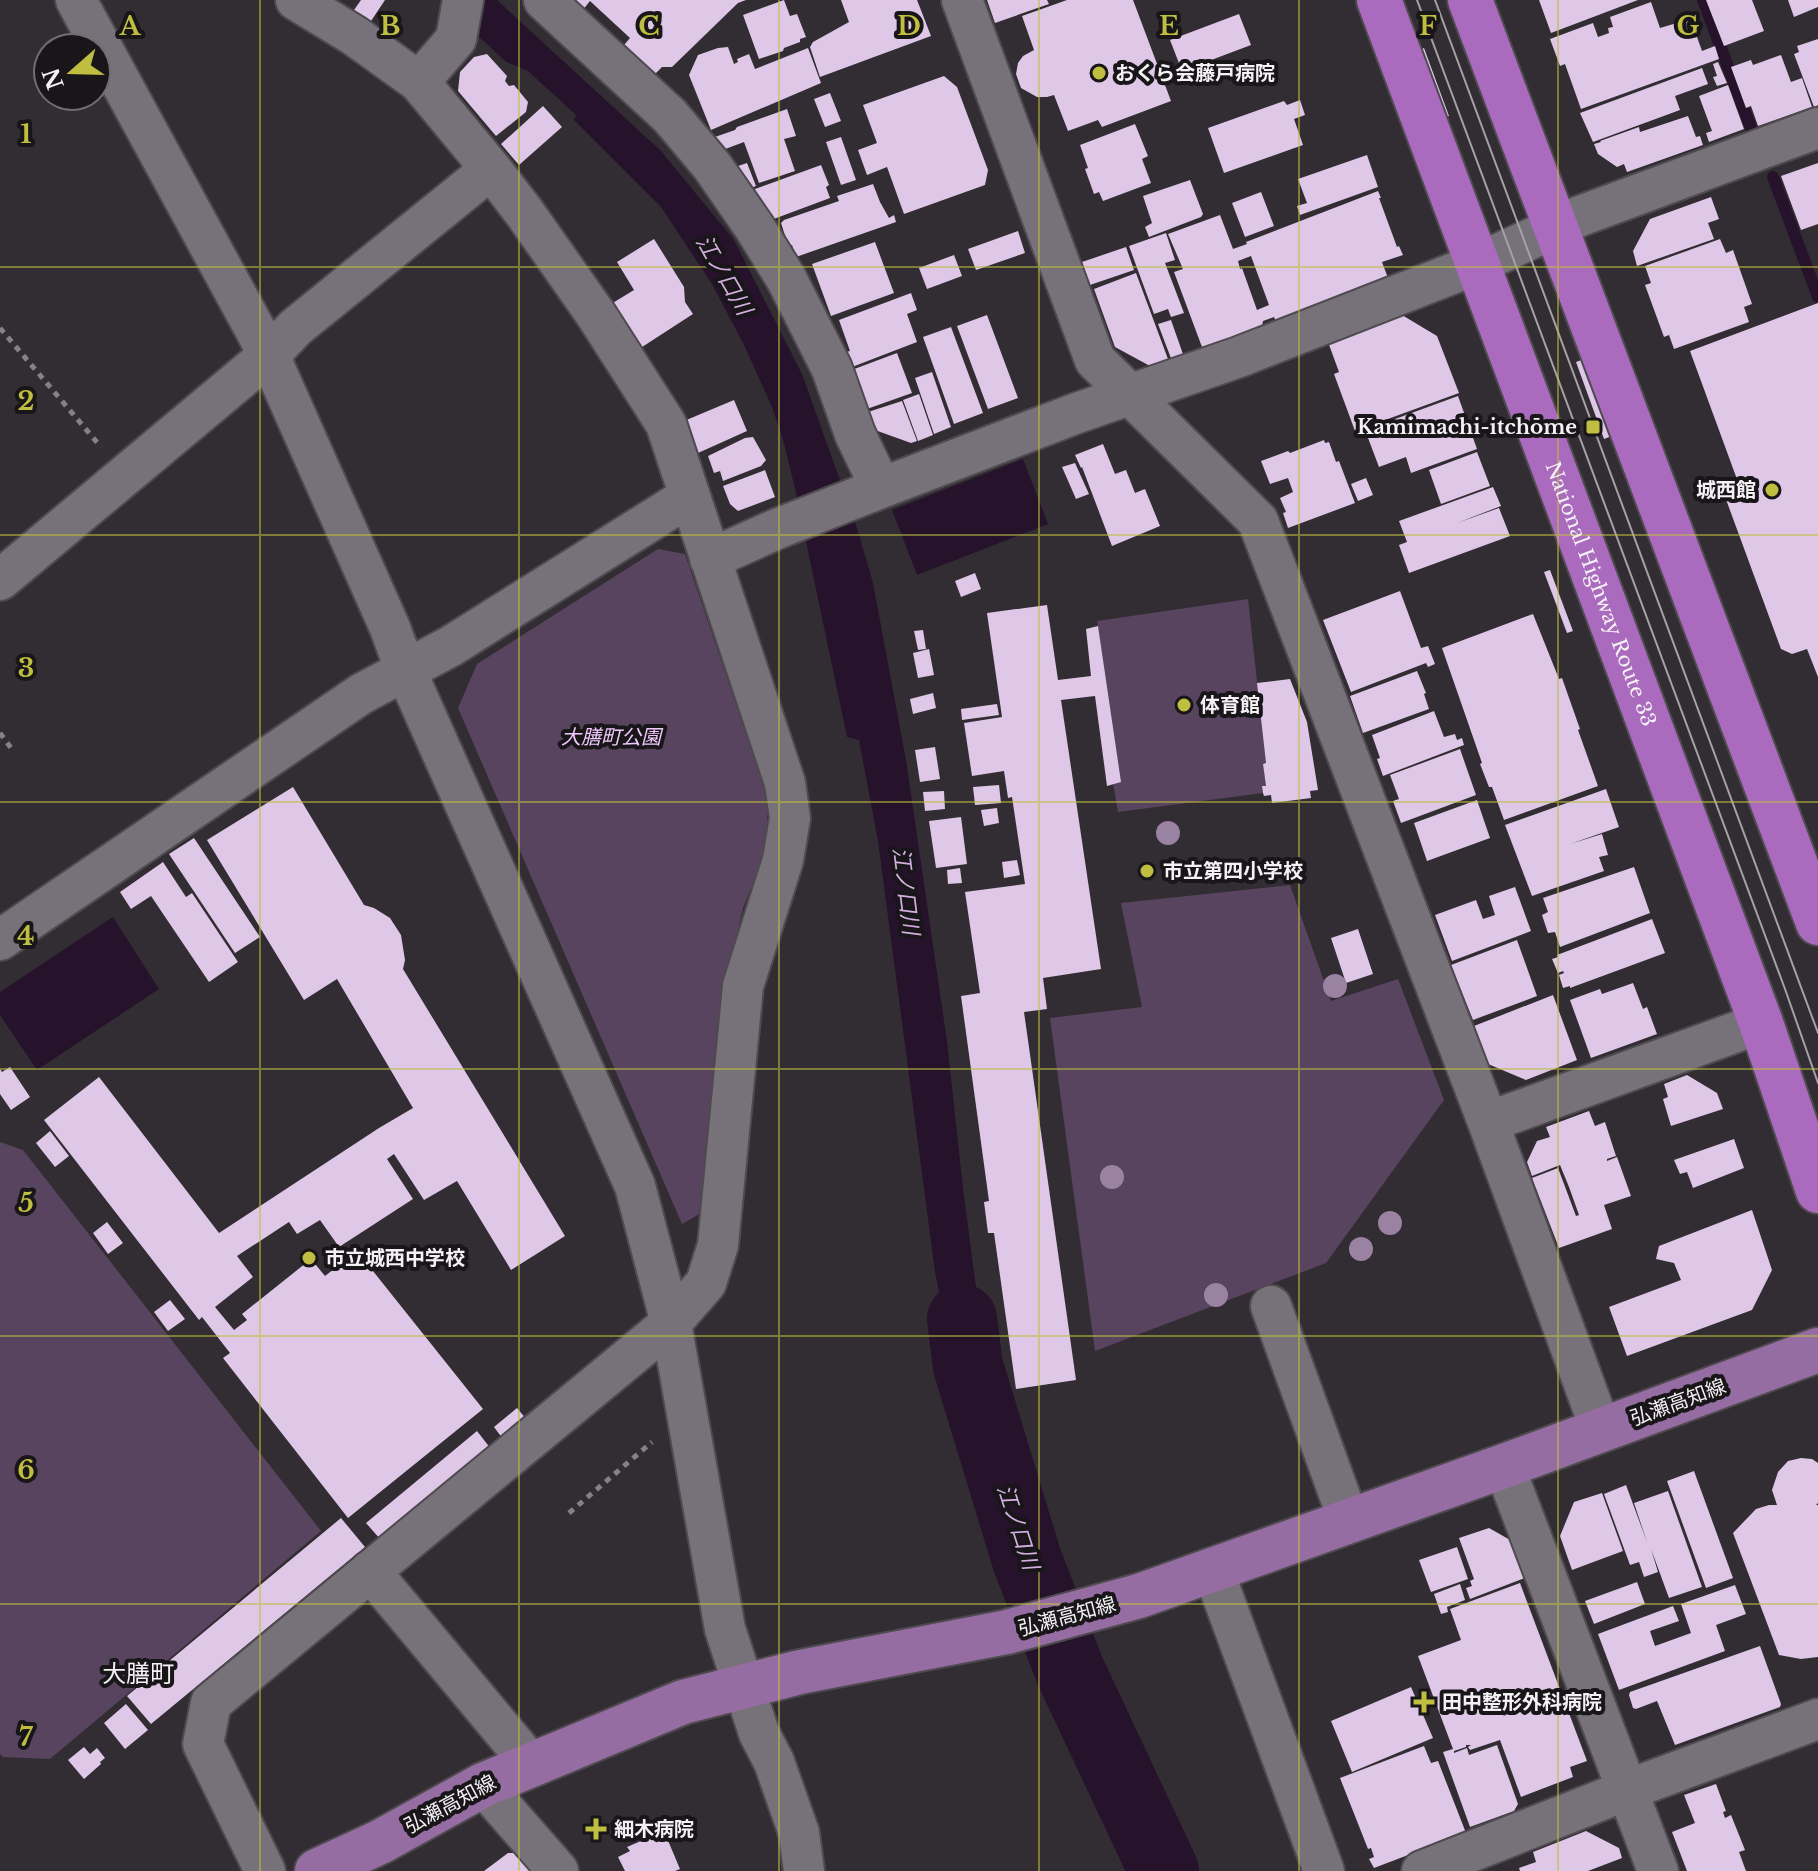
<svg xmlns="http://www.w3.org/2000/svg" width="1818" height="1871" viewBox="0 0 1818 1871" font-family="'Libre Baskerville','Noto Sans JP',serif">
<rect width="100%" height="100%" fill="#322d33"/>
<path fill="#58445e" d="M658,549L685,554L767,796V848L743,908L732,956L701,1213L682,1224L458,708L477,664Z
M1248,599L1266,763L1263,764L1266,786H1262L1263,793L1118,812L1113,783L1120,782L1097,621Z
M1290,885L1331,1001L1398,979L1444,1100L1326,1263L1095,1351L1050,1018L1142,1007L1121,903Z
M0,1142L23,1150L321,1531L50,1759L3,1757L0,1754Z"/>
<path fill="#26132b" d="M440,0H497L661,151L734,240L802,374L857,528L873,583L906,760L947,1041L963,1188L982,1333L998,1413L968,1412L951,1352L935,1272L878,841L859,740L847,737L795,489L784,443L772,407L744,345L712,284L661,207L574,120L576,115L528,71L506,62Z
M1023,459L1048,524L917,575L892,510Z
M113,917L159,989L37,1070L0,1015V992Z"/>
<g fill="none" stroke-linecap="round" stroke-linejoin="round">
<path stroke="#26132b" stroke-width="12" d="M1703,0L1751,128
M1773,177L1818,297"/>
<path stroke="#26132b" stroke-width="70" d="M962,1319L968,1366L1027,1560L1070,1671L1164,1871"/>
</g>
<path fill="#dfc7e7" fill-rule="evenodd" d="M361,0H385L371,21L354,10Z
M571,0H746L738,3L672,67H662L655,74L624,45L630,38L590,1L582,11Z
M784,0L790,16L797,14L806,37L800,39V42L784,48L783,51L759,59L743,15Z
M841,0H917L931,36L820,77L810,47L813,42L849,22Z
M987,0H1047L1049,4L995,23Z
M1067,0H1133L1171,101L1102,127L1098,120L1068,131L1054,95L1047,97H1037L1021,88L1016,74L1018,63L1023,56L1034,50L1022,16Z
M1539,0H1638L1551,33Z
M1706,0H1752L1764,31L1724,46Z
M1788,0H1818V7L1794,17Z
M1651,2L1660,28L1687,20L1694,38L1697,37L1702,51L1715,46L1719,59L1581,109L1565,64L1560,66L1550,39L1593,23L1598,37L1609,33L1608,28L1613,27L1610,17Z
M1239,14L1251,45L1182,71L1170,40Z
M1818,39V105L1814,107L1794,54L1799,52L1797,46Z
M728,47L734,64L738,62L737,59L749,54L755,69L808,48L821,83L711,130L689,75L698,55L718,48Z
M1424,48L1449,116L1439,120L1414,52Z
M487,54L507,76L505,81L509,86L514,85L528,102L526,112L496,136L458,91L460,72L474,57Z
M1781,55L1791,82L1802,78L1812,107L1758,126L1751,106L1746,108L1731,67L1751,60L1753,65Z
M1718,62L1727,83L1717,86L1713,77L1717,76L1713,64Z
M1702,68L1708,84L1675,96L1680,110L1593,142L1580,113Z
M944,76L957,87L988,170L985,185L904,214L887,167L867,175L858,150L877,143L863,105Z
M1728,85L1744,129L1709,142L1706,133L1712,131L1699,96Z
M830,93L841,121L825,127L814,99Z
M1300,100L1305,115L1294,119L1303,145L1224,173L1208,128L1284,101L1287,105Z
M543,106L562,127L519,165L501,144Z
M787,109L796,136L784,139L795,171L759,183L744,142L720,151L712,138L735,130L737,127Z
M1688,116L1696,137L1700,136L1703,145L1627,172L1624,164L1617,167L1598,154L1594,144L1601,142L1600,141L1639,127L1640,132Z
M1135,124L1148,156L1142,159L1151,183L1103,201L1099,192L1094,194L1085,169L1088,168L1080,145Z
M841,137L856,180L841,185L826,142Z
M1367,155L1378,187L1300,215L1297,206L1307,203L1298,179Z
M747,163L756,186L746,190L738,166Z
M1818,163V224L1801,230L1781,176Z
M821,165L829,185L826,187L830,198L771,220L768,209L762,211L755,192V189Z
M1190,180L1203,214L1201,217L1149,237L1145,227L1152,223L1143,196Z
M873,184L880,202L889,218L894,215L896,222L796,257L792,245H788L781,223L784,220L839,201L837,196Z
M1378,191L1381,198H1379L1397,247L1399,246L1403,255L1382,262L1388,278L1276,322L1274,317L1263,321L1262,327L1211,346V345L1202,347L1174,272L1183,269L1168,234L1220,215L1233,249L1247,244L1246,242ZM1251,256L1269,305L1257,310L1242,268L1240,269L1238,261Z
M1261,192L1274,226L1245,237L1232,203Z
M1711,197L1719,219L1708,223L1714,239L1637,266L1633,251L1650,219Z
M1018,231L1025,253L976,270L968,249Z
M1166,233L1175,260L1165,263L1184,313L1171,317L1168,309L1154,314L1129,246Z
M654,239L684,287L685,302L693,314L639,349L611,304L634,290L617,262Z
M1720,239L1726,253L1733,250L1752,304L1744,307L1749,322L1674,349L1669,335L1664,337L1645,285L1651,283L1645,266Z
M875,242L894,293L831,316L812,264Z
M1126,247L1134,270L1090,285L1082,262Z
M954,255L962,276L927,289L919,268Z
M1136,273L1168,359L1150,366L1115,347L1094,289Z
M911,293L917,310L907,314L917,342L852,367L846,352L850,351L839,320Z
M1818,303V677L1807,649L1792,654L1781,649L1724,494L1728,486L1738,482L1690,351Z
M987,315L1018,398L988,409L957,326Z
M1402,315L1437,336L1459,393L1355,431L1334,374L1339,372L1328,342Z
M1171,320L1184,357L1172,361L1158,324Z
M951,327L983,413L954,424L923,337Z
M897,353L912,393L864,410L849,371Z
M1584,359L1612,436L1604,439L1576,362Z
M932,372L951,427L934,434L915,378Z
M919,394L933,435L918,441L903,400Z
M1458,396L1477,449L1411,473L1406,457L1379,467L1365,430Z
M734,400L747,431L698,453L684,421Z
M902,401L917,441L911,443L872,429L868,412Z
M753,437L766,460L761,466L723,481L720,471L714,473L708,456L745,438Z
M1324,440L1325,443L1329,442L1336,462L1339,461L1355,503L1288,528L1283,513L1286,512L1280,498L1293,492L1288,478L1270,484L1261,461L1288,451L1290,453Z
M1103,444L1115,474L1126,470L1135,493L1145,489L1160,526L1112,546L1082,467L1081,468L1075,455Z
M1477,452L1490,486L1441,504L1429,470Z
M1075,463L1089,494L1076,499L1062,467Z
M765,470L775,497L738,511L730,504L723,486Z
M1366,478L1373,495L1358,501L1351,484Z
M1493,487L1501,506L1457,523L1499,508L1510,536L1409,573L1399,545L1407,542L1399,521Z
M1550,570L1573,631L1567,633L1544,572Z
M975,573L981,589L961,597L955,581Z
M1400,591L1421,648L1428,646L1435,664L1428,667L1426,663L1351,692L1323,620Z
M1047,605L1058,680L1091,676L1086,629L1098,626L1121,782L1107,786L1095,696L1061,700L1101,969L1043,978L1047,1009L1024,1012L1076,1380L1016,1389L994,1233H988L984,1202L989,1201L961,996L980,993L965,892L1025,884L1012,797L1008,798L1004,771L972,776L964,723L1002,717L987,613Z
M1533,614L1559,679L1562,678L1580,729L1578,730L1598,786L1504,820L1492,787H1489L1480,764L1482,763L1442,648Z
M923,630L926,649L918,650L914,631Z
M929,649L934,675L918,678L913,653Z
M1417,671L1426,693L1424,694L1429,709L1363,733L1350,696Z
M1290,679L1307,722L1318,790L1310,791L1311,798L1272,803L1271,795L1264,796L1263,793L1262,786H1266L1263,764L1266,763L1257,683Z
M933,693L936,708L913,714L910,699Z
M997,704L999,715L962,720L961,709Z
M1434,711L1444,737L1455,734L1457,740L1462,738L1464,745L1383,776L1377,759L1380,758L1372,735Z
M935,747L940,779L920,782L915,750Z
M1460,749L1476,795L1401,823L1393,801L1399,799L1390,775Z
M999,785L1001,803L975,805L973,787Z
M293,787L364,905L374,908L390,918L401,935L405,960L403,969L565,1236L511,1270L457,1181L424,1200L394,1154L387,1159L413,1199L339,1247L320,1220L297,1234L289,1222L237,1256L253,1277L215,1307L234,1330L247,1320L242,1314L311,1259L325,1276L357,1251L483,1409L348,1518L223,1358L230,1353L202,1317L199,1320L44,1120L99,1077L219,1233L379,1128L413,1108L337,979L304,1000L207,840Z
M1606,789L1619,827L1570,844L1602,834L1608,855L1599,857L1604,871L1532,896L1505,825Z
M944,791L945,809L925,811L923,792Z
M1477,800L1490,838L1427,861L1414,823Z
M997,808L999,823L984,826L981,810Z
M961,817L967,864L936,868L929,821Z
M194,838L260,937L235,953L169,854Z
M1017,860L1020,875L1004,878L1002,862Z
M163,862L186,897L192,893L238,962L209,982L151,896L131,909L120,892Z
M1634,867L1650,913L1560,947L1555,932L1548,933L1542,915L1548,912L1543,898Z
M960,868L962,883L948,884L947,870Z
M1515,887L1531,931L1452,961L1435,915L1476,900L1483,919L1495,915L1489,896Z
M1652,919L1665,953L1570,988V986L1563,988L1559,975L1564,973L1563,971L1558,973L1552,959L1558,957L1557,955Z
M1358,929L1373,974L1346,983L1331,938Z
M1517,940L1537,996L1473,1020L1451,965Z
M1633,983L1643,1009L1647,1007L1657,1034L1591,1058L1570,1000L1600,989L1602,994Z
M1553,995L1577,1060L1526,1080L1488,1064L1474,1026Z
M10,1067L30,1097L11,1110L0,1094V1069L2,1072Z
M1687,1075L1717,1093L1723,1109L1671,1126L1663,1099L1668,1097L1664,1084Z
M1589,1111L1595,1126L1605,1122L1616,1156L1607,1159V1161L1617,1157L1631,1196L1604,1205L1612,1229L1559,1248L1532,1178L1558,1168L1576,1216L1579,1215L1569,1187L1560,1165L1532,1176L1527,1162L1537,1141L1550,1137L1546,1127Z
M50,1131L69,1156L55,1167L36,1143Z
M1734,1139L1744,1168L1693,1188L1687,1172L1680,1174L1674,1160Z
M1752,1210L1772,1270L1752,1310L1627,1356L1609,1307L1681,1280L1674,1263L1656,1259L1659,1246Z
M107,1222L123,1243L108,1254L93,1233Z
M170,1300L185,1319L168,1331L154,1312Z
M517,1408L527,1420L503,1439L494,1427Z
M477,1431L491,1449L381,1540L366,1523Z
M1801,1458L1812,1459L1818,1463V1503L1816,1505H1818V1657L1801,1659L1779,1655L1733,1533L1756,1509L1769,1505H1777L1772,1490L1778,1472L1788,1461Z
M1694,1471L1733,1578L1706,1588L1667,1481Z
M1626,1485L1647,1542L1634,1503L1668,1491L1702,1587L1669,1598L1651,1549L1658,1572L1644,1577L1639,1562L1630,1565L1604,1494Z
M1602,1493L1623,1551L1572,1570L1560,1536L1574,1502Z
M341,1518L365,1547L151,1724L127,1696Z
M1489,1528L1519,1545L1530,1576L1470,1599L1466,1588L1472,1586L1470,1581L1474,1579L1459,1538Z
M1457,1547L1468,1579L1431,1592L1419,1560Z
M1637,1582L1645,1604L1594,1624L1585,1601Z
M1520,1583L1587,1761L1570,1767L1573,1777L1521,1797L1500,1740L1470,1750L1468,1747L1471,1745H1466V1747L1454,1751V1753L1467,1748L1469,1755L1497,1745L1518,1804L1514,1811L1470,1827L1443,1752L1453,1749L1418,1656L1461,1640L1450,1609Z
M1460,1584L1465,1600L1447,1607L1448,1612L1441,1614L1434,1594Z
M1735,1585L1746,1614L1716,1625L1725,1651L1619,1690L1598,1634L1673,1606L1679,1621L1650,1631L1655,1646L1691,1633L1681,1604Z
M1760,1646L1781,1704L1780,1707L1675,1745L1657,1701L1636,1709L1633,1708L1629,1695L1630,1692Z
M1411,1687L1433,1738L1352,1772L1331,1721Z
M126,1704L148,1730L125,1749L104,1723Z
M1424,1746L1431,1763L1438,1761L1466,1833L1374,1868L1369,1859L1374,1857L1371,1848L1368,1849L1340,1778Z
M84,1747L90,1754L97,1748L105,1758L100,1762L101,1764L84,1779L68,1760Z
M1716,1784L1726,1811L1723,1812L1725,1818L1731,1815L1745,1850L1739,1852L1746,1871H1687L1672,1832L1695,1823L1684,1795Z
M664,1831L680,1869L675,1871H625L618,1857L630,1851L627,1847Z
M1586,1831L1619,1848L1622,1858L1588,1871H1520L1519,1868L1536,1862L1533,1852Z
M508,1853H521L543,1871H484Z"/>
<g fill="none" stroke-linecap="round" stroke-linejoin="round">
<g stroke="#4e4a4f" stroke-width="44">
<path id="minor" d="M76,0L269,355L390,628L405,669L635,1186L671,1323L725,1629L759,1733L774,1762L799,1833L804,1871
M544,0L670,116L712,166L755,228L787,280L832,369L855,434L881,488
M962,0L1095,360L1258,521L1488,1122L1601,1430
M419,82L456,39L463,0
M710,559L779,528L881,488L1077,413L1239,357L1477,264L1580,216L1818,128
M0,580L269,355L296,327L491,169
M0,940L361,694L451,646L690,496
M1488,1122L1761,1023
M1271,1306L1349,1521
M1504,1466L1658,1871
M1213,1570L1324,1871
M370,1571L531,1764
M483,1785L558,1871
M265,1871L203,1744L211,1703L671,1323L706,1283L718,1245L743,986L783,860L790,818L785,783L666,424L595,313L524,212L491,169L419,82L355,36L296,0
M1422,1871L1627,1790L1818,1719"/>
</g>
<g stroke="#4e4a4f" stroke-width="48">
<path id="major" d="M317,1871L380,1842L483,1785L683,1702L800,1672L1007,1632L1139,1596L1504,1466L1818,1350"/>
</g>
<g stroke="#4e4a4f" stroke-width="48">
<g id="highway">
<path id="s1" d="M1379,0L1761,1023L1818,1191"/>
<path d="M1470,0L1818,923"/>
</g>
</g>
<path stroke="#858186" stroke-width="5" stroke-dasharray="6 6" stroke-linecap="butt" d="M0,328L101,447
M0,733L14,752
M569,1513L652,1442"/>
<use href="#minor" stroke="#777179" stroke-width="40"/>
<use href="#major" stroke="#966da2" stroke-width="44"/>
<use href="#highway" stroke="#aa6abd" stroke-width="44"/>
<path stroke="#a5a1a6" stroke-width="2" d="M1417,0L1785,989L1818,1083
M1435,0L1818,1033"/>
</g>
<g fill="#9a82a2">
<circle cx="1168" cy="833" r="12"/>
<circle cx="1335" cy="986" r="12"/>
<circle cx="1112" cy="1177" r="12"/>
<circle cx="1390" cy="1223" r="12"/>
<circle cx="1361" cy="1249" r="12"/>
<circle cx="1216" cy="1295" r="12"/>
</g>
<path fill="none" stroke="#c0be40" stroke-width="2" stroke-opacity="0.55" d="M260,0V1871M519,0V1871M779,0V1871M1039,0V1871M1299,0V1871M1558,0V1871M0,267H1818M0,535H1818M0,802H1818M0,1069H1818M0,1336H1818M0,1604H1818"/>
<g fill="#c0be40" stroke="#181619" stroke-width="3">
<circle cx="1099" cy="73" r="8"/>
<rect x="1585" y="419" width="16" height="16" rx="4"/>
<circle cx="1772" cy="490" r="8"/>
<circle cx="1184" cy="705" r="8"/>
<circle cx="1147" cy="871" r="8"/>
<circle cx="309" cy="1258" r="8"/>
<path d="M1420 1690h8v8h8v8h-8v8h-8v-8h-8v-8h8z"/>
<path d="M592 1817h8v8h8v8h-8v8h-8v-8h-8v-8h8z"/>
</g>
<g text-anchor="middle" dominant-baseline="central" stroke-width="8" stroke-linejoin="round" paint-order="stroke">
<g font-size="20" font-weight="bold" fill="#f4f1f5" stroke="#181619" text-anchor="start">
<text x="1115" y="73">おくら会藤戸病院</text>
<text x="1577" y="427" text-anchor="end">Kamimachi-itchōme</text>
<text x="1756" y="490" text-anchor="end">城西館</text>
<text x="1200" y="705">体育館</text>
<text x="1163" y="871">市立第四小学校</text>
<text x="325" y="1258">市立城西中学校</text>
<text x="1442" y="1702">田中整形外科病院</text>
<text x="614" y="1829">細木病院</text>
</g>
<g font-size="20" fill="#f4f1f5" stroke="#181619">
<text stroke="none"><textPath href="#s1" startOffset="634">National Highway Route 33</textPath></text>
<text transform="translate(1678 1402) rotate(-20)">弘瀬高知線</text>
<text transform="translate(1067 1616) rotate(-15)">弘瀬高知線</text>
<text transform="translate(450 1804) rotate(-28)">弘瀬高知線</text>
</g>
<g font-size="20" font-style="italic" fill="#f0c8fc" stroke="#181619">
<text x="611" y="737">大膳町公園</text>
</g>
<g font-size="22" font-style="italic" fill="#d6afe2" stroke="#181619">
<text transform="translate(724 275) rotate(60)">江ノ口川</text>
<text transform="translate(906 891) rotate(83)">江ノ口川</text>
<text transform="translate(1018 1527) rotate(72)">江ノ口川</text>
</g>
<g font-size="24" fill="#f4f1f5" stroke="#181619">
<text x="138" y="1673">大膳町</text>
</g>
</g>
<g font-size="26" text-anchor="middle" font-weight="bold" fill="#c0be40" stroke="#181619" stroke-width="8" stroke-linejoin="round" paint-order="stroke">
<text x="130" y="35">A</text>
<text x="390" y="35">B</text>
<text x="649" y="35">C</text>
<text x="909" y="35">D</text>
<text x="1169" y="35">E</text>
<text x="1428" y="35">F</text>
<text x="1688" y="35">G</text>
<text x="26" y="143">1</text>
<text x="26" y="410">2</text>
<text x="26" y="677">3</text>
<text x="26" y="945">4</text>
<text x="26" y="1212">5</text>
<text x="26" y="1479">6</text>
<text x="26" y="1746">7</text>
</g>
<g transform="translate(72 72) rotate(250)"><circle r="38" fill="#181619" stroke="#706e71" stroke-width="2"/>
<path d="M0-6L14 30L0 20L-14 30Z" fill="#c0be40"/>
<text y="-12" font-size="22" font-weight="bold" text-anchor="middle" fill="#f4f1f5">N</text>
</g>
</svg>
